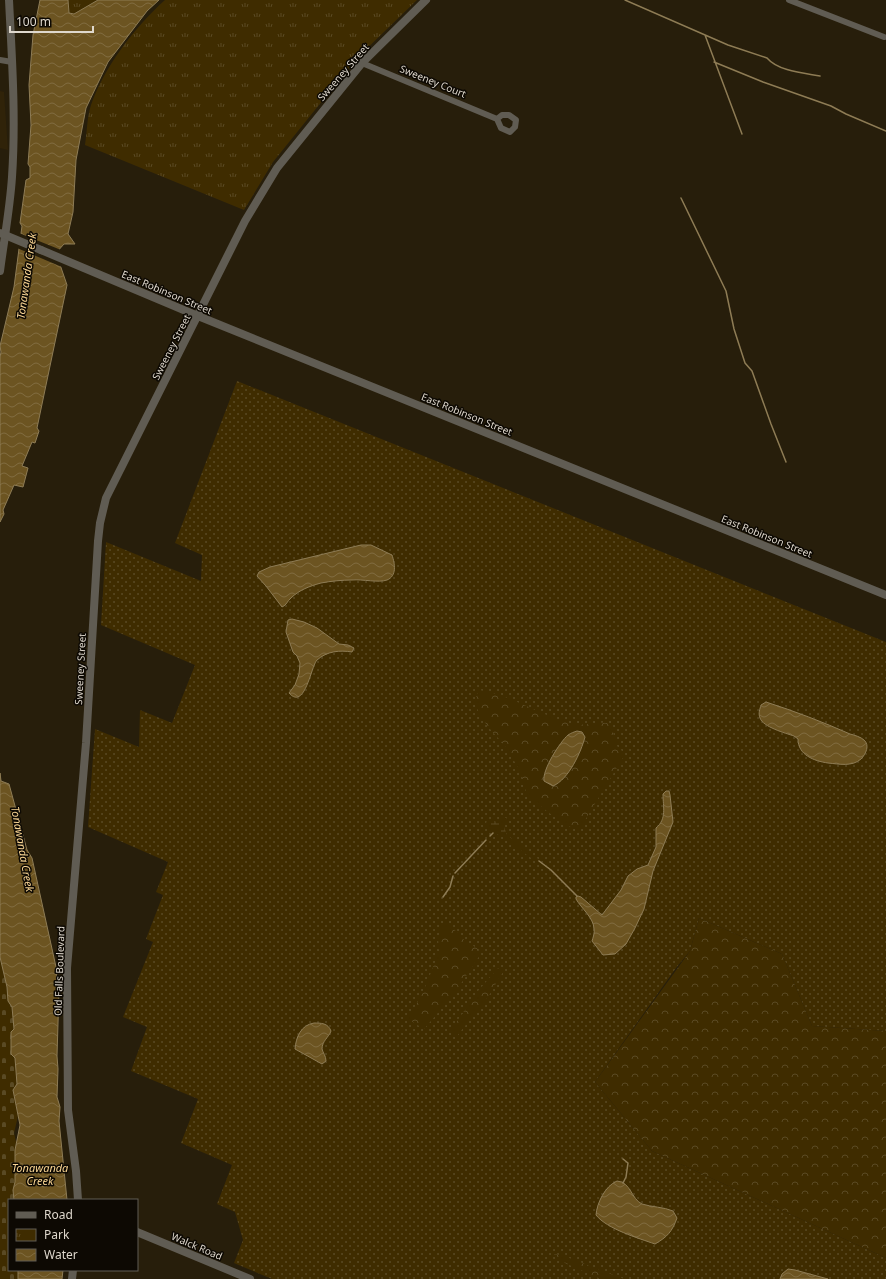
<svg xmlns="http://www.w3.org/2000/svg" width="886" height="1279" viewBox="0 0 886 1279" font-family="'Noto Sans',sans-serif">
<defs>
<pattern id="grass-dots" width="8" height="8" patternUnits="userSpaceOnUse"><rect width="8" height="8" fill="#3f2c00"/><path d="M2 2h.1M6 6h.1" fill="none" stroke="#5a4a24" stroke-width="1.8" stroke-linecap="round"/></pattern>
<pattern id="forest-crowns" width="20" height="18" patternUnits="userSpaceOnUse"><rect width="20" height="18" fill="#3f2c00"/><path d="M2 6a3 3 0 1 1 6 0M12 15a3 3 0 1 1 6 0" fill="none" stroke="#5a4a24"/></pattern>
<pattern id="wetland-marsh" width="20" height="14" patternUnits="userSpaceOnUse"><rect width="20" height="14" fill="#3f2c00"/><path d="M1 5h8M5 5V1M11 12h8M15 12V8" fill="none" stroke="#5a4a24"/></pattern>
<pattern id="cemetery-stones" width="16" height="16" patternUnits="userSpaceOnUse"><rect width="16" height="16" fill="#3f2c00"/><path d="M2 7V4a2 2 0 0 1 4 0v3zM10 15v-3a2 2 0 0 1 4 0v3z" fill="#5a4a24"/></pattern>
<pattern id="park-tufts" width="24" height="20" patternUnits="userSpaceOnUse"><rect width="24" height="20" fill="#3f2c00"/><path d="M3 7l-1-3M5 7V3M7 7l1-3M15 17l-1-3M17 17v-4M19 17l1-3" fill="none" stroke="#5a4a24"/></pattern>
<pattern id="water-waves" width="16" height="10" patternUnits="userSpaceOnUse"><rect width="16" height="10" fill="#6c5421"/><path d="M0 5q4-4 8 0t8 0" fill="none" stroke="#816c40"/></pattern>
</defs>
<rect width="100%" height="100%" fill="#271e0b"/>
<path fill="#302309" d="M0,91L4,92L8,150L0,148Z"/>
<path fill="url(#grass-dots)" d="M237,381L886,642V1031L812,1026L782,954L699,918L690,951L676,968L595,1082L652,1151L886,1258V1279H272L234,1263L243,1240L235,1212L217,1204L232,1165L181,1143L198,1099L131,1071L147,1027L123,1017L153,942L146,939L163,895L156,892L168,862L88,827L95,729L139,747L140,710L172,723L195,665L101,625L106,542L201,581L202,555L175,543Z"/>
<path fill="url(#forest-crowns)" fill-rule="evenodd" d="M479,690C511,695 538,714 569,723C586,728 597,720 611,724L616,745L623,752L624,756L579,830C566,828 537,804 528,794C524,790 525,784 523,779C520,770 514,761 509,752C499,736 480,723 476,704C475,699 477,694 479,690ZM569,734L583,745L576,759L567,774L548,765Z
M699,918L782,954L812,1026L886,1031V1258L652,1151L595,1082L690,951Z
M443,924L451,926L464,940L478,949L480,955L454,994L424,1029L408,1019L424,990L439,952L438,937Z
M499,967L503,969V972L488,997L457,1036L454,1037L452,1032L453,1027L478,991Z
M554,1254L564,1256L624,1279H601L558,1260Z"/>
<path fill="url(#wetland-marsh)" d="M507,817L504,827L507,835L538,859L539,861L538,862C522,854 511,838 493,833L486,822L489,819L497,822Z"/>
<path fill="url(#cemetery-stones)" d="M0,957L7,987L8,1000L12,1007L14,1029L11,1054L15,1058L17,1084L13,1090L18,1116L14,1133L16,1142L15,1150V1182L13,1190L14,1200H9V1270H18V1279H0Z"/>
<path fill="url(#park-tufts)" d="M68,0H98L74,14L69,13Z
M165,0H417L356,59L273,162L244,210L85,145C87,133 87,117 91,105C105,66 134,28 165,0Z"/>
<path fill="url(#water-waves)" stroke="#8e7c55" d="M40,0H68L69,13L74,14L98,0H159L147,11L108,62L86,108L76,160L73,212L68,234L75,244H64L56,253L67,285L37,428L39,431L35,443L32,442L22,466L28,468L23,487L14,485L3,510L4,514L0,522V357L1,352L0,346L14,287L22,226L20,223L26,180L30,178V167L28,164L31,125L29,85L33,35Z
M361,545H371L392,555C395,564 397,576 387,580C379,583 362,579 352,580C343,580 331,581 321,583C310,586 299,590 291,598C287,601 287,605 282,607L266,586L257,576L259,572L270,567Z
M292,619L304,622L317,628L339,644L348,645L354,648L352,652C340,650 327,651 317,660C311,666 305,711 289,693L295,685L299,674L300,663L297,656L293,652L286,632L288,620Z
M766,702C794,711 823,722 850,734C854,735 861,737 864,740C870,745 866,754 861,759C852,767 839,764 828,763C814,761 798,755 798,739L794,736C785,733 763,727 760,718C758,713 760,709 761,705Z
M577,731L582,732L585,737C581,752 569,779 553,786L544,781C542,770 560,742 568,735C571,733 574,732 577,731Z
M0,773L1,781L9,784L27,850L32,858L56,967L57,979L59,991L57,1056L58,1069L57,1097L60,1107L59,1121L67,1200H14L13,1190L15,1182V1150L20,1125L13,1090L17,1084L15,1058L11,1054V1032L14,1029L12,1007L8,1001L7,987L0,957Z
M666,791H669L670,795L673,822L653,871L644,909L635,928L626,944L615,954L603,955L592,941C593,938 595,932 594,929C594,918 581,908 576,899V897L578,896L581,897L602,915L621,890L628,876L637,869L648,865L656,847V828C667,819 663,807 663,794Z
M314,1023C321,1023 328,1023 331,1031C329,1037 322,1041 322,1049C323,1053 326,1056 326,1061L322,1064L295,1049C296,1037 301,1025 314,1023Z
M617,1181C631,1182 631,1199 642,1204C651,1207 664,1207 673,1211L677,1218C672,1232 667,1237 655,1244C638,1238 607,1229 596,1215C597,1203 605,1186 617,1181Z
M788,1269L795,1270L828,1279H780L782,1274Z
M18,1270H63L62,1279H18Z"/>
<path fill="#271e0b" d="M19,233L61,250L58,253L62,267L17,248Z"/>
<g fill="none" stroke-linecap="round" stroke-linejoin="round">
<path stroke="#8e7c55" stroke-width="1.5" d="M625,0L728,45L767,58C778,71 803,73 820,76
M705,35L742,134
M714,62L763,82L831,106L846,114L886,131
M681,198L726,291L734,329L745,363L752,371L771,424L786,462
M490,836L493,833
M539,861L551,870L577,896
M455,873L486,840
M443,897L450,887L453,876
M623,1159L628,1163L626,1177L623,1183"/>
<path stroke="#605c53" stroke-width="6" d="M789,0L884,37
M0,60L12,62
M362,63L497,119L501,128L510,132L515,127L516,120L509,115H502L497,119"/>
<path stroke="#605c53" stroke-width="8" d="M41,250L198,316L886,595
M0,271C4,240 10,208 12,177C16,118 12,59 9,0
M78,1200L76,1171L68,1110L67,968L86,743L98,541L100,523L106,498L245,221L277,168L362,63L426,0
M137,1232L250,1279
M72,1279L73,1270"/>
<path stroke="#605c53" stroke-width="8" d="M0,233L41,250"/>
</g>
<g text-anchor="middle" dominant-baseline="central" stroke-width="3" stroke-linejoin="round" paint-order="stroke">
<g font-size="10" fill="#dfd8cd" stroke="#0d0903">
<text transform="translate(343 72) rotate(-49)">Sweeney Street</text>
<text transform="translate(433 81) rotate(22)">Sweeney Court</text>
<text transform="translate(167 292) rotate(23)">East Robinson Street</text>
<text transform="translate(171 347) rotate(-63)">Sweeney Street</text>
<text transform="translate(467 414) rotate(22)">East Robinson Street</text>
<text transform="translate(767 536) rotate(22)">East Robinson Street</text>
<text transform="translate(80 669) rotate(-87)">Sweeney Street</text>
<text transform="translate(59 971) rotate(-88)">Old Falls Boulevard</text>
<text transform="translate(197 1246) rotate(23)">Walck Road</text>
</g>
<g font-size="11" font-style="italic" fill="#fad694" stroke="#0d0903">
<text transform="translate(26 276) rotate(-82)">Tonawanda Creek</text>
<text transform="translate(23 849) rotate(80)">Tonawanda Creek</text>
<text x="40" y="1167">Tonawanda<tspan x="40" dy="13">Creek</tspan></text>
</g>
</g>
<rect x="8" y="1199" width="130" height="72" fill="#0d0903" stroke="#615c54"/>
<rect x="16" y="1212" width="20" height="6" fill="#605c53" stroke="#615c54"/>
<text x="44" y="1219" font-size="12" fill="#dfd8cd">Road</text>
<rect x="16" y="1229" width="20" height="12" fill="url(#park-tufts)" stroke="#615c54"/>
<text x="44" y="1239" font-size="12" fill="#dfd8cd">Park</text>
<rect x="16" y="1249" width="20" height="12" fill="url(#water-waves)" stroke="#615c54"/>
<text x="44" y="1259" font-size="12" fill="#dfd8cd">Water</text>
<path d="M10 26v6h83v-6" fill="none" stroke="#dfd8cd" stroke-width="2"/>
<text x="16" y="26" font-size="12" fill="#dfd8cd" stroke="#0d0903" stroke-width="3" paint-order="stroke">100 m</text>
</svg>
